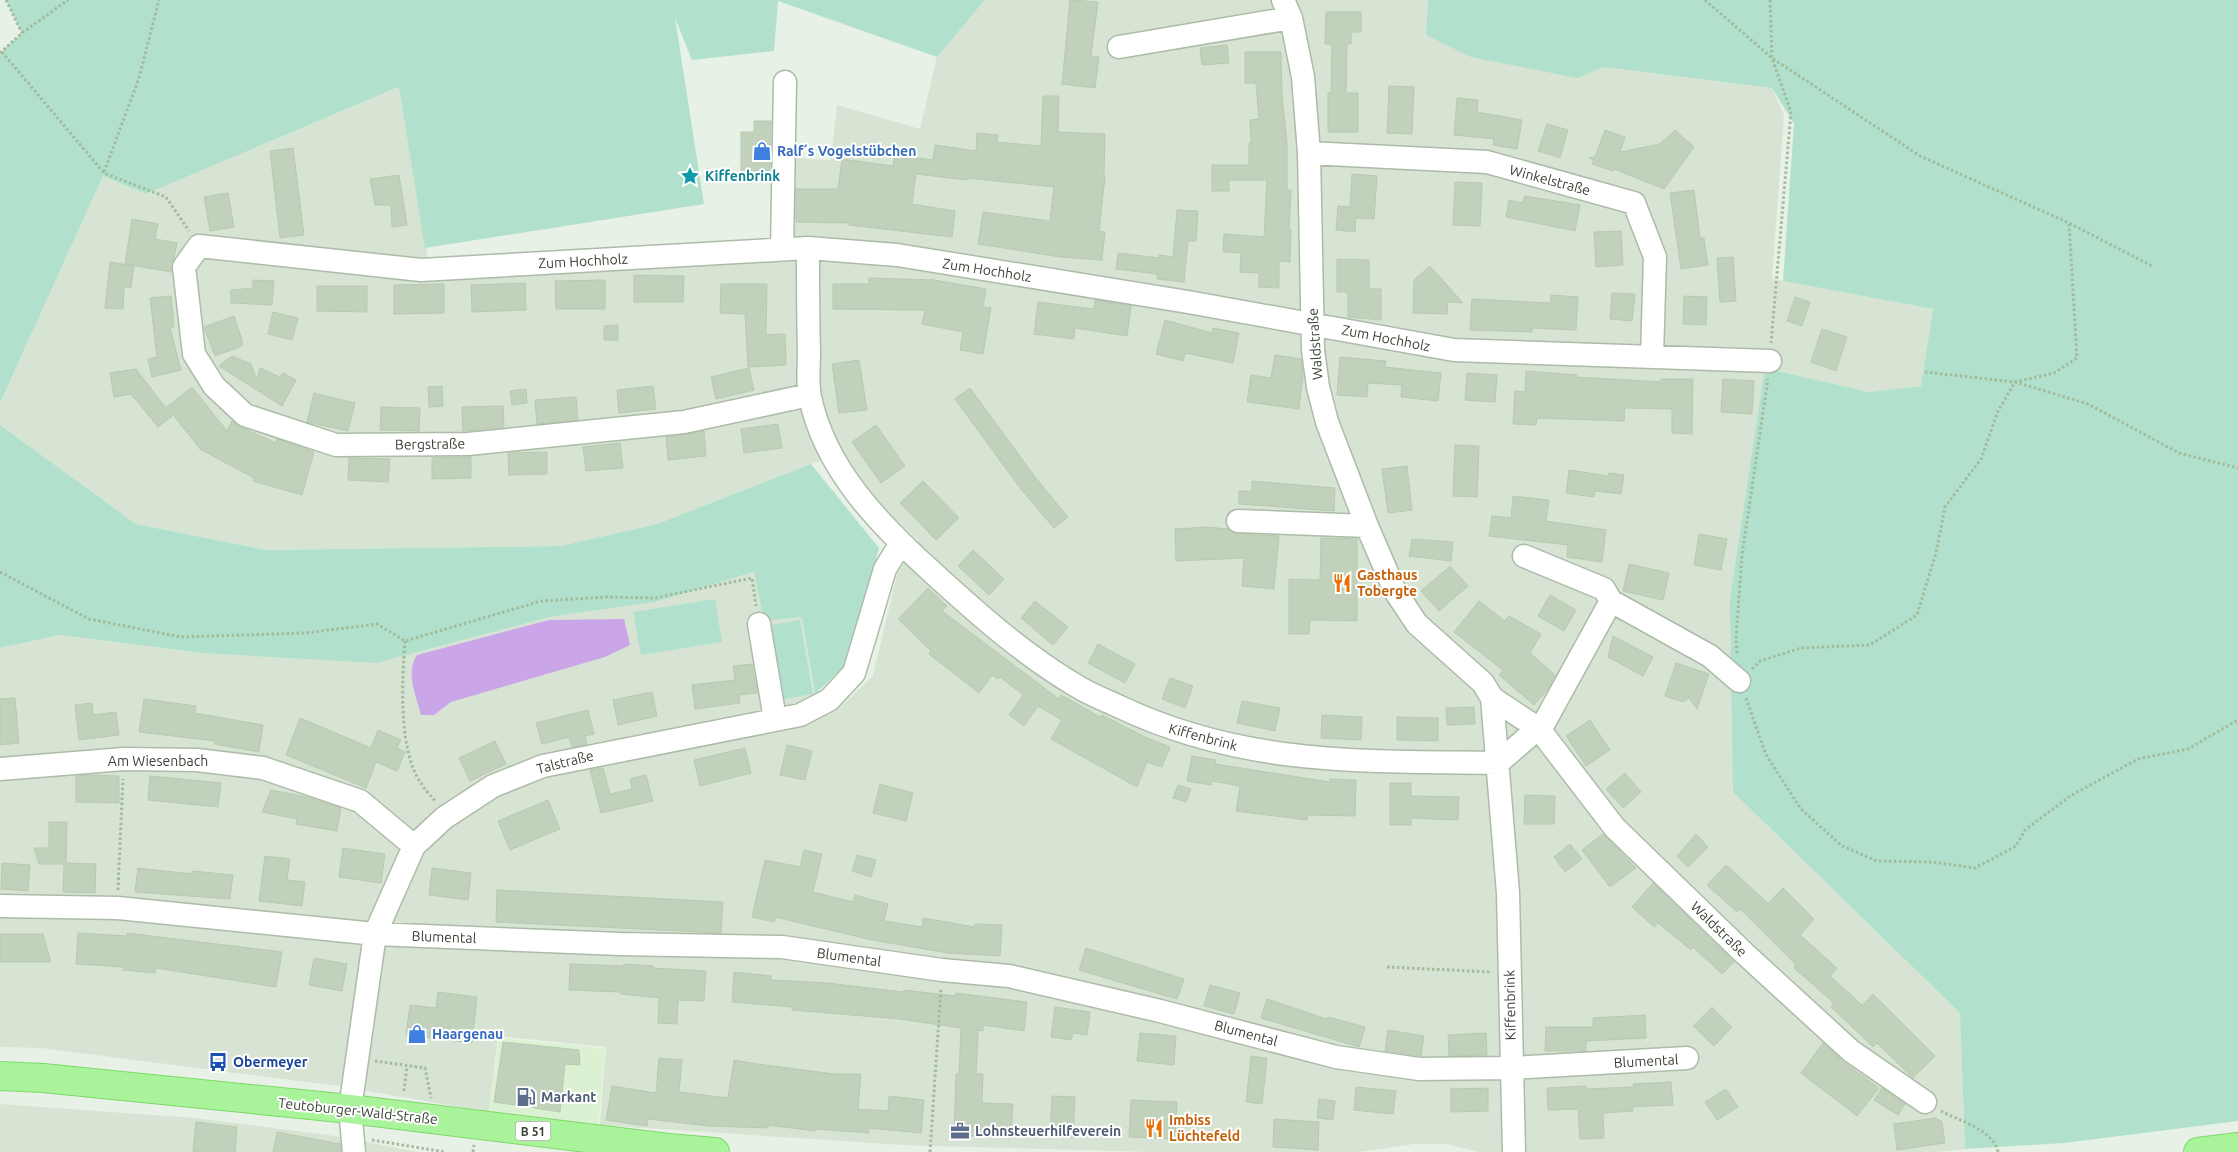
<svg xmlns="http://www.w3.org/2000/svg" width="2238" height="1152" viewBox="0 0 2238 1152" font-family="Ubuntu,sans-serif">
<rect width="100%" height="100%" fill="#e7f1e5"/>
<path fill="#d7e4d3" d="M985,0H1428L1426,35L1577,77L1604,67L1772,88L1784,115L1772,279L1933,309L1921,386L1869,392L1766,368L1733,792L1960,1013L1965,1149L1936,1152H1479L1446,1144H1414L1359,1152H1153L903,1145L600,1125L606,1047L498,1036L489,1112L339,1086L41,1048L0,1047V648L60,635L203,653L549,617L655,602L755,572L802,617L819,719L835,712L873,676L897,575L918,540L879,504L840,456L811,464L657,524L561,546L266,550L136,524L0,425V403L103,176L146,194L400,87L431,276L786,261L790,158L831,160L837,105L920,129L937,57Z
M0,1104L195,1118L335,1136L418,1152H0Z"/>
<path fill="#dbf1d1" d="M499,1038L605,1049L598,1125L490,1112Z"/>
<path fill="#b1e1cd" d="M6,0H985L937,57L778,1L774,51L692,60L675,18L704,204L425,248L399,87L146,194L103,176L0,403V53L22,33Z
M1428,0H2238V1121L2064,1143L1965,1149L1960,1013L1733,792L1730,599L1765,368L1869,392L1921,386L1933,309L1783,281L1794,124L1772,88L1604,67L1577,78L1471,57L1426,35Z
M0,425L136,524L266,550L561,546L657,524L811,464L879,548L849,661L815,694L802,617L764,621L754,572L655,602L549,617L376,663L203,653L60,635L0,648Z
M715,599L722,642L641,655L633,612Z
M800,620L813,694L778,700L765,626Z"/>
<path fill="#caa6e8" d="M624,619L630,645L605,657L451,702L434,715H421C416,695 405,673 417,655L549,620Z"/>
<path fill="#c1d1bb" stroke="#b7cbaf" d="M1070,0L1098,2L1091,56L1099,57L1095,88L1062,84Z
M1326,12H1361V32H1351V44H1347L1346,93H1358V132H1328V93H1331L1332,44H1325Z
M1227,45L1229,63L1202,65L1200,48Z
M1245,52H1281L1282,96L1287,144V190H1291L1289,230H1291L1290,262L1279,261V288L1259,287V273L1240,272L1241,253L1223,252L1224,234L1264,237L1267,180H1229V191H1212V165H1249V143H1251L1250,120L1259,119L1256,83H1245Z
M1389,86L1414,87L1412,134L1387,133Z
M1043,96H1059L1058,132L1105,134L1104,176L1105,177L1099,231L1105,232L1102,260L1060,257L978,244L983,212L1050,221L1054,187L967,178V180L916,174L912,204L955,211L952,237L849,225V223L796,222V189H838L842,159L893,166L895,155L933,160L935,145L976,151L977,133L998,135L997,142L1041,146Z
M1457,98L1478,100L1477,112L1522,120L1517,149L1493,145L1494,139L1454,135Z
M754,121H771L770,171H741V132H754Z
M1547,124L1568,130L1560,158L1538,151Z
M1605,130L1625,137L1620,152L1660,144L1675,130L1694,147L1664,189L1614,169L1613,171L1592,164L1594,160L1589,158L1595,157Z
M293,148L304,235L280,238L270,151Z
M1352,174L1377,176L1374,219L1356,218L1355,232L1336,230L1338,206L1350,207Z
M399,175L407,225L392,227L391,205H375L370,179Z
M1455,182L1482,183L1480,226L1453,225Z
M1694,190L1700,238H1704L1708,265L1681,269L1670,193Z
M228,193L234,227L210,231L204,197Z
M1525,196L1580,205L1575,231L1506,217L1509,200L1522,203Z
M1177,210L1198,211L1196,241H1188L1184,282L1157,279V274L1116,269L1118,253L1159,258V255L1173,257Z
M132,219L158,224L155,239L177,243L171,272L125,264Z
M1621,231L1623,265L1596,267L1594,232Z
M1733,257L1736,301L1720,302L1717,258Z
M1337,259L1369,260V289H1381V320L1348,317V292H1337Z
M110,262L134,266L131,288L124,287L123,309L105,308Z
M1430,266L1463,303L1448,302L1447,314L1413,313L1414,280Z
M634,275L684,276L683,302H634Z
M869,278L934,280L986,289L983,307L991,308L983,354L960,350L963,332L922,324L925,310L833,309V284H869Z
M253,280L274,281L272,305L231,303V290L253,288Z
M605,280V309H556L555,281Z
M525,283L526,310L472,312L471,285Z
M444,284V313L394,314V285Z
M721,284H767L766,335L785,334L786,365L748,367L745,314L720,313Z
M317,286H367V312L317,311Z
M1612,293L1635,294L1632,321L1610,319Z
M1551,295L1578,297L1576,330L1532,328V332L1470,330L1472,299L1550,303Z
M171,296L174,327H170L181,370L152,377L148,359L157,357L150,298Z
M1684,296L1707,297L1706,325L1683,324Z
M1795,297L1810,302L1802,326L1787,321Z
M1095,300L1131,306L1127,336L1075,328L1074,339L1034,334L1038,302L1094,309Z
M273,312L298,318L292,340L268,334Z
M234,316L242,340V346L215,356L204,327Z
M1165,320L1212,333L1213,328L1239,333L1233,363L1185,353L1183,361L1156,354Z
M618,325V340H604V326Z
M1822,329L1847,337L1836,371L1811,362Z
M1275,355L1301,359L1303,377L1299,409L1247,402L1251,375L1271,378Z
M232,356L251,364L257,380L260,368L280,377L283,373L296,380L282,406L219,366Z
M1340,357L1386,361L1385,367L1441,373L1438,401L1401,397L1402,385L1368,383L1367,397L1337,395Z
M859,360L867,410L839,413L832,364Z
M749,368L754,390L716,399L711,377Z
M136,369L172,416L158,427L131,394L114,397L110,373Z
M1526,371L1577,375L1576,377L1661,382V379H1693L1692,434L1672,433V409L1625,408L1624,421L1537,418L1536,425L1513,424L1515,391L1525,392Z
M1467,373L1497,375L1495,402L1465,400Z
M1723,379L1754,381L1752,414L1721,412Z
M442,386L443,406L429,407L428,387Z
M653,386L656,409L619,413L617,390Z
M192,387L227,431L232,421L241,427L276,443L277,439L314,452L302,495L253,481L254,478L200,449L167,407Z
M970,388L1035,477L1068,517L1054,528L1020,488L955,399Z
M526,389L527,403L512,405L510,391Z
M314,393L355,403L348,431L307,422Z
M576,397L578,420L537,424L535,400Z
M503,406L504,427L463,431L462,407Z
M381,407L420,408L419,431L380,430Z
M778,424L782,448L744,453L741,429Z
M876,425L905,466L881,483L852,442Z
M704,431L706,456L668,460L666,437Z
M620,443L623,468L586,471L583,447Z
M1455,445L1479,446L1477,497L1453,496Z
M547,452V474L509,475L508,453Z
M471,457V478L432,479V458Z
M349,458L390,459L388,482L348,480Z
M1407,466L1412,510L1388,513L1382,469Z
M1569,470L1608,476L1609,473L1624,475L1621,494L1595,491L1594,497L1566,493Z
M923,481L959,518L936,540L900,503Z
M1252,481L1335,488L1334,511L1239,504V491H1252Z
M1513,496L1549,500L1546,521L1606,530L1602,562L1567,557L1568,545L1489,536L1492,516L1511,518Z
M1208,527L1228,529L1237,534L1279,536L1274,589L1242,586L1244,558L1176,561L1175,529Z
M1699,534L1727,539L1721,570L1694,565Z
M1321,538L1357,539V621L1310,620L1309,634H1289V579L1320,580Z
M1412,539L1453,542L1451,561L1409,556Z
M973,550L1004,579L989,595L958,566Z
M1629,564L1669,573L1663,600L1623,591Z
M1450,566L1468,586L1439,611L1421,591Z
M928,588L947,606L942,611L1059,699L1061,695L1100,717L1102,715L1145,737L1170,747L1162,767L1147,762L1137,787L1051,739L1062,720L1038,706L1024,726L1009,715L1023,695L1000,677L998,679L992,675L979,693L929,654L931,651L898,619Z
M1550,595L1576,610L1564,631L1538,616Z
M1035,601L1068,627L1053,645L1021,618Z
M1479,601L1505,621L1509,616L1541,634L1530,653L1555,675L1547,690L1534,705L1499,675L1503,670L1454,632Z
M1613,636L1653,657L1643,676L1608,657Z
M1098,644L1135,664L1125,683L1088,663Z
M1676,663L1709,674L1697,709L1689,698L1683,702L1665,696Z
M752,664L757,693L739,695L740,703L695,709L692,685L735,680L733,666Z
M1170,678L1193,686L1185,708L1162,699Z
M652,692L657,716L618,725L613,700Z
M15,698L19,743L0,745V699Z
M144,699L196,706L195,713L263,725L259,752L215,744V741L139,732Z
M1242,701L1280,708L1275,731L1237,723Z
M92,703L93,715L116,712L119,735L79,740L75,705Z
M1474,707L1475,724L1447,725L1446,708Z
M588,710L594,734L585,736L587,744L572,747L569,737L542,744L536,723Z
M1322,715L1362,717L1361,740L1321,738Z
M1397,717L1438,718V741L1397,740Z
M300,718L371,748L378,730L401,740L397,748L405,752L397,771L376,762L366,788L286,755Z
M1590,720L1610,750L1586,766L1566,736Z
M495,741L506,764L470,781L459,758Z
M787,745L812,751L805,780L780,775Z
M745,748L751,773L700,786L694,760Z
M1192,756L1216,760L1215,764L1330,782V779L1356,780L1355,816L1308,815L1307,820L1236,811L1240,786L1212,781L1211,785L1187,781Z
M603,768L610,794L632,789L630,779L646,775L653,801L601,813L590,770Z
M1625,773L1641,792L1623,808L1606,789Z
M88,775L119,776V803L76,802V776Z
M150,776L221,783L218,807L148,800Z
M1390,783H1411V796L1459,797L1458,820L1411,818V825H1390Z
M880,784L913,793L906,821L873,813Z
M1178,785L1191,789L1186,802L1173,798Z
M271,790L307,797L341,808L337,831L296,824L297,819L262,812Z
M1525,795L1555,796L1554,824H1524Z
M548,800L560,829L510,850L498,821Z
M49,822H67L66,863L96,864L95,893L63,892L64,864H39L34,848H49Z
M1603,834L1636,868L1610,887L1582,850Z
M1696,834L1708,847L1688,867L1677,856Z
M1570,844L1582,859L1565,872L1554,857Z
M343,848L385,854L381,883L339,877Z
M804,850L822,854L813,892L853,902L855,895L888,904L884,921L922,927L923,918L975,927V924L1002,925L1000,956L948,953L872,940L775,917L774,922L752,917L765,860L800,867Z
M857,855L876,860L871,877L852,871Z
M265,856L290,859L287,880L305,882L302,906L259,901Z
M2,863L30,865L28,891L1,889Z
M1726,865L1768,903L1783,888L1814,919L1800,935L1837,968L1830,976L1862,1005L1873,994L1935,1056L1913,1078L1877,1043L1873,1047L1831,1007L1834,1003L1794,968L1796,965L1740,909L1737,912L1707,885Z
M138,868L192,874V871L233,875L230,899L135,892Z
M432,868L471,873L468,900L429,895Z
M1653,883L1734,962L1722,974L1693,947L1691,950L1658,923L1654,927L1632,907Z
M497,890L723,902L721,933L496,922Z
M78,933L127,936V933L282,952L276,987L156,968L155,973L123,970L124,967L76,964Z
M0,934H43L51,962H0Z
M1086,948L1184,979L1177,999L1079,970Z
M314,958L347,964L342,991L309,985Z
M570,964L623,966L624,964L653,966V968L706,971L704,1001L678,1000L677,1024L658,1023L659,998L621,994V992L569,990Z
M734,972L771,976V980L827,983L903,992L904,990L955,996L956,993L1027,1002L1024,1031L983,1025V1031L978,1030L976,1074H983L982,1103L1013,1104L1011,1138L954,1135L956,1074H959L961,1028L900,1019L792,1010V1007L732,1002Z
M1210,985L1240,993L1234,1014L1204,1006Z
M438,992L477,997L472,1043L406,1035L410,1005L436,1008Z
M1267,999L1327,1019L1328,1017L1365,1027L1359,1047L1261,1018Z
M1055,1007L1090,1012L1087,1035L1073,1033L1071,1040L1051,1037Z
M1712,1007L1732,1027L1714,1046L1693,1026Z
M1645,1015L1646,1038L1586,1041V1051H1545L1546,1027H1593V1018Z
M1388,1030L1424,1036L1421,1056L1385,1051Z
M1140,1033L1176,1036L1174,1065L1137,1061Z
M1486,1033L1487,1055L1449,1056L1448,1035Z
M503,1042L579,1050L580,1065L565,1064L560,1112L534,1108L517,1096L515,1105L494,1102Z
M1823,1043L1842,1061L1879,1088L1857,1116L1801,1073Z
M1251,1056L1267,1058L1262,1104L1246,1102Z
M659,1058L682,1060L679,1092L728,1098L734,1060L757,1064L835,1074H861L858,1109L888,1111L889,1096L924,1100L921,1133L869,1128V1133L816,1129L815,1131L768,1125V1128L710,1126L648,1119L647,1126L606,1120L612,1086L656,1093Z
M1671,1082L1673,1105L1632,1107L1633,1111L1603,1113L1604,1138L1580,1139L1578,1109L1548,1110L1547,1088L1586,1086V1089L1634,1087L1633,1084Z
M1356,1087L1396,1091L1393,1114L1354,1110Z
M1488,1088V1111L1451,1112V1089Z
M1882,1088L1905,1104L1898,1115L1874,1100Z
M1726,1089L1738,1107L1717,1120L1705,1102Z
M1052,1096L1075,1097L1073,1138L1050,1137Z
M1319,1099L1335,1101L1333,1120L1317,1118Z
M1131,1100L1177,1102L1175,1139L1129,1137Z
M1936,1118L1942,1122L1945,1143L1897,1150L1894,1124Z
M1274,1119L1319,1122L1318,1150L1273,1147Z
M196,1122L237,1127L235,1152H193Z
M277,1132L340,1144L341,1152H273Z"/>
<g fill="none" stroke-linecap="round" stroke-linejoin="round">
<g stroke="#adbba9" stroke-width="25">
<path id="minor" d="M1283,0L1291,18L1303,77L1309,153L1313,350L1318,387L1327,422L1367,526L1395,591L1417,624L1483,683L1492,698L1508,893L1514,1152
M1119,47L1291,18
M1309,153L1487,162L1634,203L1655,257L1652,356
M808,248C808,283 808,318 809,352C809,366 807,383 810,397C825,469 879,524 932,572C979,615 1025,656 1080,688C1092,695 1107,701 1120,707C1245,766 1363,761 1498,763
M782,249L785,82
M809,395L684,422L468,444L336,445L245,415L214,386L194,354L184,267L199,246L421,270L808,248L897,255L1188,302L1454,350L1770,361
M1238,521L1367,526
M1524,556L1604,589L1611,601
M759,624L775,719
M1492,698L1539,729L1615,828L1745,954L1851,1051L1925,1102
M1498,763L1544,723L1611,601L1710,656L1739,681
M0,769L124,759L197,760L263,768L360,801L414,846
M0,906L118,908L375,934L620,944L782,947L942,970L1009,976L1160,1011L1336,1057L1419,1069L1512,1068L1687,1058
M354,1152L350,1109L375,934L414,846L444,818L493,786L543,766L800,715L829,700L854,673L885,569L901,543"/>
</g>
<g stroke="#7fd76c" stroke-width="30">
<path id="major" d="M0,1076L43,1078L350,1109L668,1148L715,1152
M2198,1152L2238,1147"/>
</g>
<path stroke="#a2bb9b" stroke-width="3" stroke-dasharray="2.5 2.5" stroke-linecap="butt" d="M6,0L22,33
M1705,0L1772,58L1920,156L2069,223L2154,267
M1770,0L1772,58L1791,112L1771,343
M2,52L104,173L166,197L189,231
M0,53L22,33L68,0
M104,172L139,78L159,0
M1925,372L2015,382L2088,404L2179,453L2238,468
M0,572L89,619L181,637L305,633L377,624L405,641L541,601L607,597L655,598L752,578L756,606
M405,641C402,680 398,751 421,783C425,790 431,796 436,802
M1737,653L1736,639L1742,555L1768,379
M1752,669L1760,661L1801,648L1870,645L1917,615L1936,553L1945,507L1981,459L1998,411L2015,382L2054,373L2077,358L2069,223
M1746,698L1766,755L1801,809L1842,846L1877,861L1933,862L1975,868L2016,846L2025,830L2070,796L2138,759L2188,749L2238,720
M118,890L123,779
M1387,967L1492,972
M375,1061L425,1068L431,1098
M404,1091L407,1066
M1941,1111C1959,1121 1993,1129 1998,1152
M372,1140L445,1152
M473,1152L474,1145
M930,1152L941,988"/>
<use href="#minor" stroke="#fff" stroke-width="22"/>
<use href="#major" stroke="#a9f49a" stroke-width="28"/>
</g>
<defs>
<g id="shop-bare" transform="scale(1.5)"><path d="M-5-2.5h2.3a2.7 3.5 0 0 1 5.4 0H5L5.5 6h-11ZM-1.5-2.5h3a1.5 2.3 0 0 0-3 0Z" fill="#3f7fe0" stroke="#fff" stroke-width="2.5" paint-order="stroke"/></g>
<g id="sight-bare" transform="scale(1.5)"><path d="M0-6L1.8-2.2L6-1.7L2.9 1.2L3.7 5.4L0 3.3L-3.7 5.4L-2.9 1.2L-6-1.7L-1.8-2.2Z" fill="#0f9aa8" stroke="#fff" stroke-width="2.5" paint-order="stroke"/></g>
<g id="restaurant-bare" transform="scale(1.5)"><path d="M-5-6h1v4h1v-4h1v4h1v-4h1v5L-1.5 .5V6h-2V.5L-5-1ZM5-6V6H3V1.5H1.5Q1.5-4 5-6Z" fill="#e8710a" stroke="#fff" stroke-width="2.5" paint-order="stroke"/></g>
<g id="bus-bare" transform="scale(1.5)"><path d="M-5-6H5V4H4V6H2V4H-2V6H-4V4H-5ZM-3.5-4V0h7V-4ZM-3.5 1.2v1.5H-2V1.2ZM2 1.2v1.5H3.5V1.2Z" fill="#1a4fb4" stroke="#fff" stroke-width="2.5" paint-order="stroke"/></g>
<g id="fuel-bare" transform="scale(1.5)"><path d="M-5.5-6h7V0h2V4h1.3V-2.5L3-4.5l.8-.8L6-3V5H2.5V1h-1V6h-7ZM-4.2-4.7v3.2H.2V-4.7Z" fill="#5c6f8a" stroke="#fff" stroke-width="2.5" paint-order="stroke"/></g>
<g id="office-bare" transform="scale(1.5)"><path d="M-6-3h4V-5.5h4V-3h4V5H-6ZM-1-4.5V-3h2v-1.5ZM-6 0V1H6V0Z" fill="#5c6f8a" stroke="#fff" stroke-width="2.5" paint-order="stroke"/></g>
</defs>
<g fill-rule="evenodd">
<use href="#shop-bare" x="762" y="151"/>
<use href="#sight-bare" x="690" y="176"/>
<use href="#restaurant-bare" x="1342" y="583"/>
<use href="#shop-bare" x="417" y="1034"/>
<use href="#bus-bare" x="218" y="1062"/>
<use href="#fuel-bare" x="526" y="1097"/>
<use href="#restaurant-bare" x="1154" y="1128"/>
<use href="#office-bare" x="960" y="1131"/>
</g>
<g text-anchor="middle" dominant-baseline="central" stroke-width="4" stroke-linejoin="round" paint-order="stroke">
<rect fill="#fff" stroke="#747b72" stroke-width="1" x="515.5" y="1121.5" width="35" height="19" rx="4"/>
<g font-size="12" font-weight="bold" fill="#394235">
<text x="533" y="1131">B 51</text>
</g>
<g font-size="14" font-weight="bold" fill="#366cbe" stroke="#fff" text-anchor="start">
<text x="777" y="151">Ralf´s Vogelstübchen</text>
<text x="432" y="1034">Haargenau</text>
</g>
<g font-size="14" font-weight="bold" fill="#0d838f" stroke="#fff" text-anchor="start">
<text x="705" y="176">Kiffenbrink</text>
</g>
<g font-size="14" fill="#394235" stroke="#fff">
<text transform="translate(1550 180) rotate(15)">Winkelstraße</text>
<text transform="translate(583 261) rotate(-3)">Zum Hochholz</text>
<text transform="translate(987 270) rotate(9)">Zum Hochholz</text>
<text transform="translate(1386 338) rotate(11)">Zum Hochholz</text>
<text transform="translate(1315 344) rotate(-94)">Waldstraße</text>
<text transform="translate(430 444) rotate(-1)">Bergstraße</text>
<text transform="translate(1203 737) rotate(15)">Kiffenbrink</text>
<text x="158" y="761">Am Wiesenbach</text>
<text transform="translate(565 762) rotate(-14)">Talstraße</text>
<text transform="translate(1719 929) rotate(44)">Waldstraße</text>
<text transform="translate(444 937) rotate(2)">Blumental</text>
<text transform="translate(849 957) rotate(8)">Blumental</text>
<text transform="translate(1510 1005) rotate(-91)">Kiffenbrink</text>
<text transform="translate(1246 1033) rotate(15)">Blumental</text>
<text transform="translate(1646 1061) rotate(-3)">Blumental</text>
<text transform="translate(358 1111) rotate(6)">Teutoburger-Wald-Straße</text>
</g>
<g font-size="14" font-weight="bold" fill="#c56008" stroke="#fff" text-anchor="start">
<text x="1357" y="575">Gasthaus<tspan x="1357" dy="16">Tobergte</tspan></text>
<text x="1169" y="1120">Imbiss<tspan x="1169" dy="16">Lüchtefeld</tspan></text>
</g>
<g font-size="14" font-weight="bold" fill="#164399" stroke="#fff" text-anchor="start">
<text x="233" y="1062">Obermeyer</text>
</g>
<g font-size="14" font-weight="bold" fill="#4e5e75" stroke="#fff" text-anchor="start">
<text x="541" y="1097">Markant</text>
<text x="975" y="1131">Lohnsteuerhilfeverein</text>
</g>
</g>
</svg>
